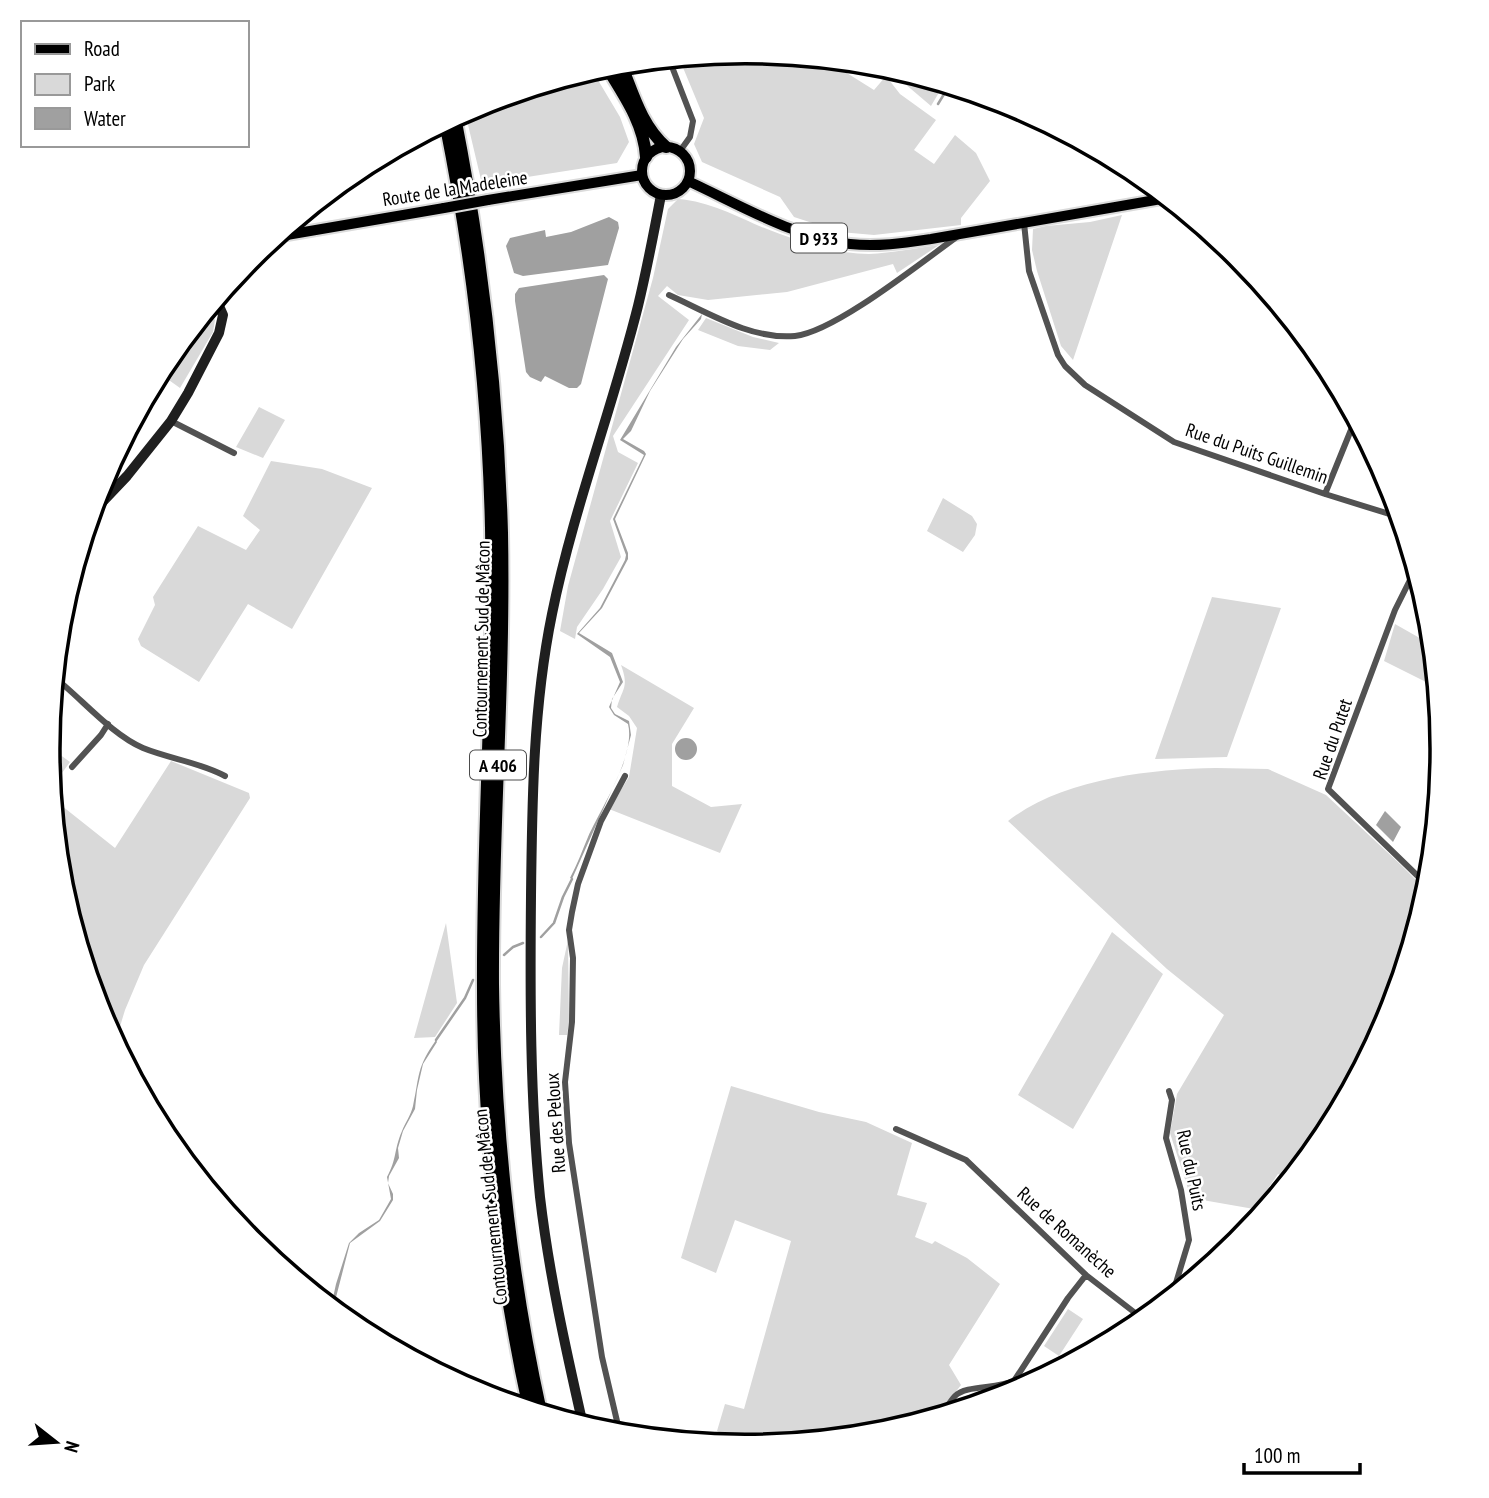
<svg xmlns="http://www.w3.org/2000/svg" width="1489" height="1498" viewBox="0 0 1489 1498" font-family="'PT Sans Narrow',sans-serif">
<rect width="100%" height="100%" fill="#fff"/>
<path fill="#d9d9d9" d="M745,52L826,60L874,90L886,76L900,94L936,120L914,150L934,164L955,135L976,153L990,181L961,218V225L874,235L840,232L794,217L780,197L702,162L694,144L704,118L679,58Z
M884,66L944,84L931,106Z
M592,70L620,117L629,142L617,163L482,184L465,112L478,105Z
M678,199C716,202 745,222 780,234C808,244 839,254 869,254C892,253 916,248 939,245L897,273L893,264L787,292L708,300L678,295L667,286L658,296L689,320L613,436L618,452L638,463L610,521L621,557L603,589L577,627L575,639L560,631L568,586L653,278L668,209Z
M1122,215L1073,360L1061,346L1037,271L1032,250L1033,229L1046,226L1090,222Z
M208,308L215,320L213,332L180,388L159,373L165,361Z
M706,318L753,337L779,343L770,350L738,346L698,330Z
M259,407L285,420L263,458L236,447Z
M271,461L322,469L372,488L292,629L248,604L199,682L141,646L138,639L155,605L153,597L198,526L246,550L260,530L243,516Z
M943,498L972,516L977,524L975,535L963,552L927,531Z
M1212,597L1281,608L1227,757L1155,759Z
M1395,624L1432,645L1436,687L1384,661Z
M621,665L694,708L672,744V786L711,807L742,804L720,853L609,809L629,777L637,728L629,716L617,707C623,687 629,687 621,665Z
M48,746L70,762L51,788L47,749Z
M171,761L249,793L250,798L144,965L125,1010L115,1043L100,1015L61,885L52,798L115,848Z
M1216,768L1268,769L1326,795L1400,864L1427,891L1389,1016L1324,1137L1289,1179L1278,1174L1254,1209L1191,1198L1170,1133L1177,1094L1224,1015L1167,969L1008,821C1062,779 1150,769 1216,768Z
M446,923L457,1003L435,1037L414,1038Z
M1112,932L1163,974L1073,1129L1018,1095Z
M568,940L569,1022L567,1035H559L562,968Z
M731,1086L819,1112L866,1122L912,1143L897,1195L927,1203L915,1237L932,1244L935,1241L967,1258L1000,1284L949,1365L961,1385L938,1415L880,1433L747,1446L717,1431L725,1404L744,1409L791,1241L735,1220L716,1273L681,1258Z
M1068,1309L1083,1319L1059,1356L1044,1346Z"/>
<path fill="#a0a0a0" d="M609,217L618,222L619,228L608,265L523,276L514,273L506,246L510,238L545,230L546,237L571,232Z
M604,275L608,279L581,384L577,388H569L545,376L541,382L530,377L526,372L515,301V294L519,288Z
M702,314L701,319L683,339L650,391L631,431L623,439L644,451L646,454L615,519L628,553V559L602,608L579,633L612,653L623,682L612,699L611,708L615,714L629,721L631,735L623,765L572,879L570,878C577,865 582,851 588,837C601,808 636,755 628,724L614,715L609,707L620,682L610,657L577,634L600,608L625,560L626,555L613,519L644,455L620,440L676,347Z
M675 749a11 11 0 1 1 22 0a11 11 0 1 1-22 0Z
M1385,811L1401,827L1393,842L1376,825Z
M436,1040L437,1042L423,1064L417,1090L415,1109L403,1131L398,1148L399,1158L389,1176L388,1183L393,1194V1200L380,1221L350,1243L333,1309L331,1307L336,1284L349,1243L359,1233L379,1220L391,1199L387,1177C397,1159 394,1149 402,1131C405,1123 411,1115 413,1106C420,1074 416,1069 436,1040Z"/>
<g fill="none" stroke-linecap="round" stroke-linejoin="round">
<path stroke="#a0a0a0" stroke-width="2.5" d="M938,104L949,86
M541,937L554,923L563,897L572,879
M504,955L513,947L523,943
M436,1040L465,998L473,980"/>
<g stroke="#dbdbdb" stroke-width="14">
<path id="primary" d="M642 171a24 24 0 1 1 48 0a24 24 0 1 1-48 0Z
M688,181C740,205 793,237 850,244C878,247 904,243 931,239L1167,198
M488,200L642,175
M275,237L444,208"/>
</g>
<g stroke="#dbdbdb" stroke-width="16">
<path id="highway" d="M621,64C633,93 641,125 666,147
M606,66C623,94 644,123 646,157
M455,117C482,254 498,392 502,533C505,683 492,833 493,984C495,1128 510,1272 541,1412
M445,122C472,256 488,392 491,528C494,682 482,836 483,990C483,1130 499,1272 529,1409"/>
</g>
<path stroke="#525252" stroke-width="6" d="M669,59L693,121L690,137L680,151
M1024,223L1029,271L1058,355L1065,366L1085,385L1174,442L1325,494L1399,517
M669,295C707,312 751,340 795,336C835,332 923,261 958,236
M171,421L234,453
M1325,494L1355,420
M1415,570L1395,610L1328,789L1428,886
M54,677C81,698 112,735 143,748C170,759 199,762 225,776
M72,767L101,735L108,724
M1169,1091L1172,1100L1166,1138L1181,1190L1189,1240L1172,1296
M896,1129L966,1160L1086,1275L1143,1319
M942,1414C946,1409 950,1401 955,1396C966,1385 996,1389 1014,1381L1068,1298L1086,1275
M620,1434L602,1357L569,1143L565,1082L572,1022L573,958L569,930L572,912L578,884L601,821L625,776"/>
<path stroke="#1f1f1f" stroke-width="10" d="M91,514L127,476L171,421L188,393L219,333L223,315L216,299
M583,1425C566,1350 549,1274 540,1197C530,1097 530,996 531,896C532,802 533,707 552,614C573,510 612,410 638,306C647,269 654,232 661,195"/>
<use href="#primary" stroke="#000" stroke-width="10"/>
<use href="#highway" stroke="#000" stroke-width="12"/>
<g stroke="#dbdbdb" stroke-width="14" stroke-linecap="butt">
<path id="primary-bridge" d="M444,208L488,200"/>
</g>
<use href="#primary-bridge" stroke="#000" stroke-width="10"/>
</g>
<g text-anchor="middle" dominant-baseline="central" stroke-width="5" stroke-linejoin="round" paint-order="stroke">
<g fill="#fff" stroke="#4c4c4c" stroke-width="2">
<rect x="791" y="223.5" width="56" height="29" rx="5"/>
<rect x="470" y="750.5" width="56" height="29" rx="5"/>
</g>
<g font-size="18" font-weight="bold" fill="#000">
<text x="819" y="238">D 933</text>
<text x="498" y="765">A 406</text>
</g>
<g font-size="19" fill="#000" stroke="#fff">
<text transform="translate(455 188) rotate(-9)">Route de la Madeleine</text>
<text transform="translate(1257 453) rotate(19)">Rue du Puits Guillemin</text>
<text transform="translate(481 639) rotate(-89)">Contournement Sud de Mâcon</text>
<text transform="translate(1332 739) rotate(-71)">Rue du Putet</text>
<text transform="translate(555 1123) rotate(-94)">Rue des Peloux</text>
<text transform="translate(1192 1170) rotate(78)">Rue du Puits</text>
<text transform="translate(490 1207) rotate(-96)">Contournement Sud de Mâcon</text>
<text transform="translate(1067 1232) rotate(42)">Rue de Romanèche</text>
</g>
</g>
<path d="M0 0H1489V1498H0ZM60 749a685 685 0 1 1 1370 0a685 685 0 1 1-1370 0Z" fill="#fff" fill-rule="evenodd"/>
<path fill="none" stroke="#000" stroke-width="3.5" d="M60 749a685 685 0 1 1 1370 0a685 685 0 1 1-1370 0Z"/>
<rect x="21" y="21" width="228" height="126" fill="#ffffff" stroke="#999999" stroke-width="2"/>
<rect x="35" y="44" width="35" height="10" fill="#000000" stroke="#999999" stroke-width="2"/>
<text x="84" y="56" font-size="21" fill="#000000">Road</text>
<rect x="35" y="74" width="35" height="21" fill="#d9d9d9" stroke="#999999" stroke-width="2"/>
<text x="84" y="91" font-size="21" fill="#000000">Park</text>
<rect x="35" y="108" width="35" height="21" fill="#a0a0a0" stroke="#999999" stroke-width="2"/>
<text x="84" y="126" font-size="21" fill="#000000">Water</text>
<g transform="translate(56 1442) rotate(107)" stroke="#ffffff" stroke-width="5" paint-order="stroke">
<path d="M0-5L12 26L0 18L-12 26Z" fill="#000000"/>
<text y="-10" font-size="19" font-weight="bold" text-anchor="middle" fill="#000000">N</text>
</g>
<path d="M1244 1463v10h116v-10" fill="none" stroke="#000000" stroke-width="3.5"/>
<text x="1254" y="1463" font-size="21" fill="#000000" stroke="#ffffff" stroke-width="5" paint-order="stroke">100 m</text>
</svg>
